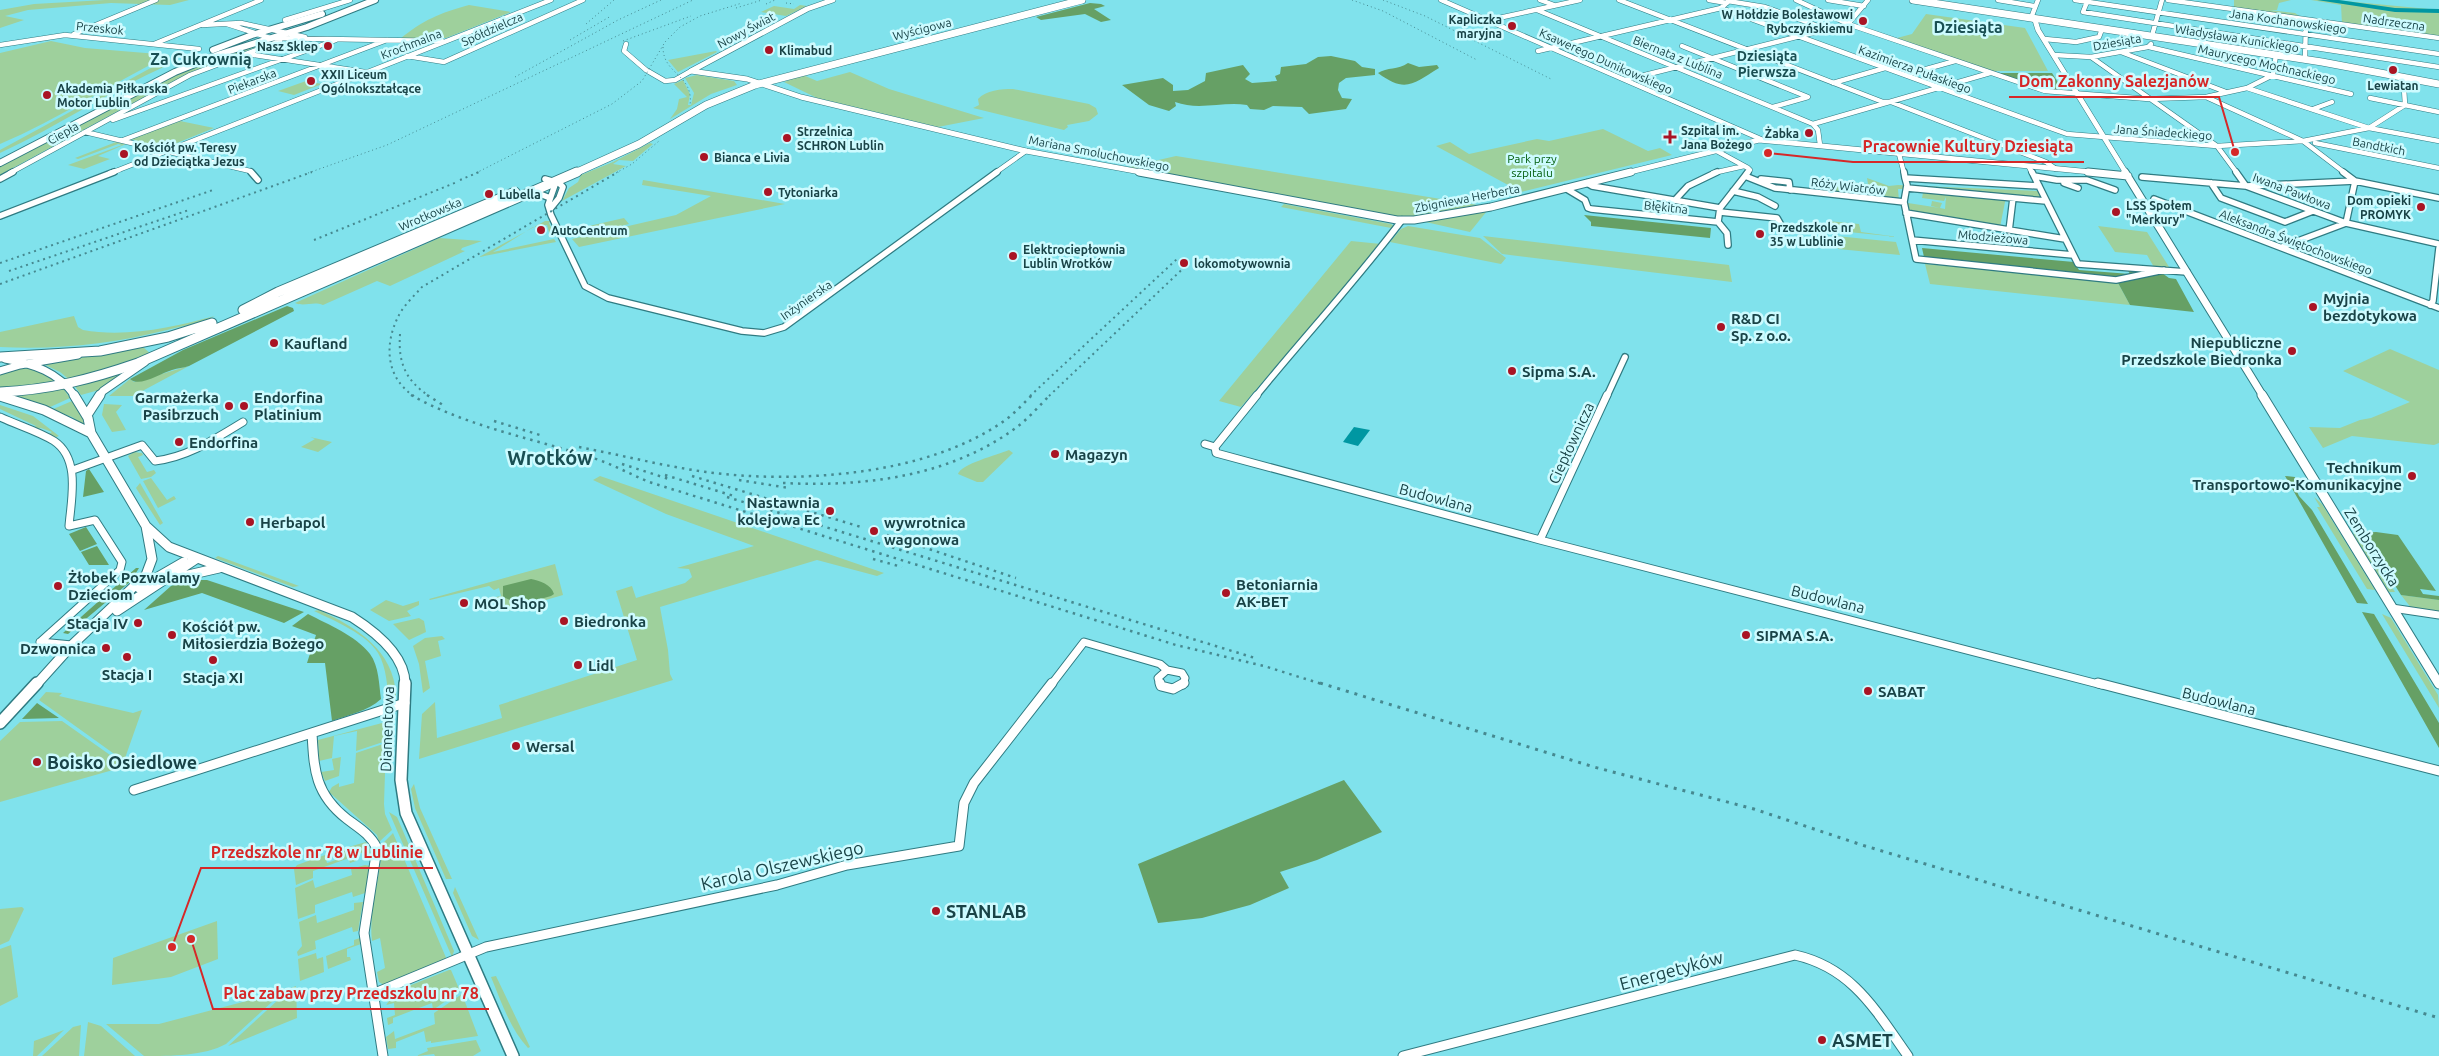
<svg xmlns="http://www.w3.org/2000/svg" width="2439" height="1056" viewBox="0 0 2439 1056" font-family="Ubuntu,sans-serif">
<rect width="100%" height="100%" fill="#80e2ec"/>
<path fill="#9ed09c" d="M105,0H189L170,5L111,3L28,10L5,16L24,20L0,28V10L34,4Z
M2234,0H2291L2279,3L2277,10H2270L2295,13L2302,18L2234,7Z
M2311,0H2334L2439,10V38L2342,24L2341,5Z
M469,5L511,12L446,38L400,39C423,20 440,13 469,5Z
M800,5L807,6L786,16L761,12L774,6L794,9Z
M1926,14L2025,28L2048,71H1991L1897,38L1912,34Z
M51,41L85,48L170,55C112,83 59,119 0,144V53Z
M266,43L183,76L0,175V166C54,141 103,110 155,83C190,65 228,54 266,43Z
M716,51L717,52L678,72L668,60Z
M158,64L168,65C109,91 57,127 0,153V150Z
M850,72L889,89L984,118L938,127L817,98L784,82L803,75L817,81Z
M697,75L734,81L737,85L711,94L670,119L677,109L679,99L687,97L674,84L683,80L690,94L688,105H691L694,93L685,78Z
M306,81L322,84L294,95L278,91Z
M1013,89L1089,104L1096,108L1098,114L1089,121L1067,125L1068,127L1064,130L973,108L979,105L978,99C986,90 1001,89 1013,89Z
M180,121L214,128L167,147H161L130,139Z
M1603,129L1648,151L1660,148L1672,155L1521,192L1436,146L1450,142L1469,154L1537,139L1549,141Z
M116,142L126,144L98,156L110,159L84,169L68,165L122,145L118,144L78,159L75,158Z
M650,143L653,144L633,161L619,160L613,164L626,166L562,201L569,188L578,182L581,175L613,162Z
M1176,156L1484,206L1417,217L1384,216L1128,167Z
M1867,178L1889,186L1898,185L2039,191L2042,200L2006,197L2000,227L1952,218L1947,219L1919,212H1908V203L1940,208L1931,206L1932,201L1942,203L1940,208L1945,209L1946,197L1944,201L1922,198L1923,193L1911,189H1898L1899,201L1832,193L1829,180L1868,184Z
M643,180L785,204L579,247L572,239L676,215L711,196L642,185Z
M1284,204L1391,224L1394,226L1391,228L1281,207Z
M1487,211L1470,232L1421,221Z
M624,218L629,224L593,233L589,226Z
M545,221H551L549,223L555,235L550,236L547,225L533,227L493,252L554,239L556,242L479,257Z
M1828,221L1859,224L1861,232L1898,237L1829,230Z
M1408,226L1480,238L1506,258L1501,264L1390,242L1401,229Z
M2098,226L2147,232L2171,270L2155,269L2147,255L2115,252Z
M1483,236L1729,265L1732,282L1502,254Z
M1836,236L1896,242L1900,255L1838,249Z
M439,238L482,241L462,248L461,250L465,251L390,286L377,281L323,305C313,301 305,307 295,303Z
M1806,238L1836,241L1837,248L1807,245Z
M1351,241L1381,244L1241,407L1219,401Z
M1925,264L2117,281L2130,305L1930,284Z
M74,316L78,327L83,330C126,338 174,327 215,316C200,323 183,326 167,330C112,344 57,350 0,347V332Z
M143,347L151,354L72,382L60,372L43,364Z
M2390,349L2439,370V443L2434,445L2352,436L2323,448L2309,427L2340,428L2360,420L2371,418L2410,402L2343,371Z
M135,365L99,390L81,395L74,385Z
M189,366L133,396H109L130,379L134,382Z
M32,368L54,380L49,385L0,389V375L16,369Z
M63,388L70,398L48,408L10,395Z
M72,401L88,428L72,417L51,410Z
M104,404L122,405L116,412L126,430L112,432L102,415Z
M0,405L33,416L59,436L54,438L47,435L52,432L41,428L35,430L32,428L36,426L0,409Z
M310,437L332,442L318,452L301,447L315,439Z
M1009,450L1013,453L983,482H977L958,474C961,464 997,455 1009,450Z
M134,452L142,453L143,455L138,457L147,472L154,470L156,473L151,477L141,479L128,456Z
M600,476L884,573L877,576L817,560L660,607L668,650L670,674L673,680L419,759L422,714L435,702L437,738L502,718L499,705L637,660L616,591L632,586L636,598L685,583L692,577L689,569L677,568L754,546L666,514L593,480Z
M151,478L167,500L174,496L176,499L158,508L143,481Z
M140,483L163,523L160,525L136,488Z
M2314,497L2322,504L2375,590L2367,589L2317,507H2320Z
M2353,529H2355L2395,592H2388L2354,536Z
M218,556L299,586L293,587L215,558Z
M555,564L563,595L508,611L499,610L496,597L501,596L499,588L494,590L489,586L430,600L429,599Z
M2401,595L2439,600V613L2412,609Z
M386,600L403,606L419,601V605L407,611L411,616L389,621L370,610Z
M319,610C356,627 394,650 396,695L389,702C387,687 387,668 378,653C368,635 333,620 314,611Z
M2382,614L2391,618L2438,695L2439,708Z
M419,618L424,621L426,632L409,640L393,624Z
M442,636L445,639L438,641L441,656L425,661L430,688L423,693L419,664L413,646L425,638Z
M46,692L62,693L59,696L133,713L142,710L124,761L39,700Z
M62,721L120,762V768L0,802V741L20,722Z
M382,723L386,729V741L356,751L357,731L334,736L332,758L319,761L318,740Z
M386,743L384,804L385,814L392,830L379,842L377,835L329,792L332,787L339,783V787L354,783L356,753Z
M341,757L339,776L325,781L321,772L334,770L332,759Z
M414,784L420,808L452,879H446L415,808L411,789Z
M389,812L397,817L454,951L452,957Z
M393,833L447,960L384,985L379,982L377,972L385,968L380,938L372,941C368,909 381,877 382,844Z
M366,842L371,852L366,858L364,852L355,855L356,861L350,863L349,858L313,871V878L296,885L294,869L297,865L325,855L327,863L339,859L338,850Z
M365,865L370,866L365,893L353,897L352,892L315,905V913L298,919L295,888L313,880L315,888L352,875L351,869Z
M455,887L479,940L472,936L453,893Z
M363,902L358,931L353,932L352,927L315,941L316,949L298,956L297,952L302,946L299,922L316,915L317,923L354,910V903Z
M22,907L24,909L9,941L0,945V909Z
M217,921L218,959L171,977L112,985L113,958Z
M360,938L361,944L347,949V957H350L351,960L328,969L326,956L354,945V940Z
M11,945L18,997L0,1006V949Z
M316,953L317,959L323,957L324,972L300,981L298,959Z
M449,970H451L460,991L433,1010L432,1003L393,1018V1023L388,1025L387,1018L395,1015L394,1003L386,1005L396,991Z
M496,976L530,1047L528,1048C510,1029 501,1001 491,977Z
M296,986L297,1018L228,1046L291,988Z
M284,991L226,1044C204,1056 172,1056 144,1056L106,1024H159Z
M462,994L478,1036L431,1043V1041L426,1042L424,1031L396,1042V1048L388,1049L386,1037L394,1031L395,1039L435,1024L434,1013Z
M88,1022L101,1026L135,1056H84Z
M81,1025L79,1056H42L73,1027Z
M64,1030L37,1056H33L34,1041Z
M476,1040L481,1051L473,1056H435L434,1054L416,1056L428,1051L427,1048Z"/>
<path fill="#66a065" d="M1090,3L1101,4L1105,6L1094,9L1111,20L1101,22L1085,14L1041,20L1036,17Z
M1331,56L1355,61L1362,67L1375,69V75L1346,78L1339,83L1338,90L1342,98L1352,99L1346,109L1309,114L1302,107L1273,106L1264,110L1250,109L1247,105C1223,101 1199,111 1175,102L1176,106L1169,111L1149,105L1122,85L1163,78L1173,85V91L1188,90L1205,81L1206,73L1243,65L1250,74L1245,79L1252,83L1277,81L1275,76L1280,74L1281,67L1306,64L1318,57Z
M1408,63L1419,67L1437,65L1439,68C1414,83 1406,94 1378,73C1387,67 1398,70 1408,63Z
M1993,73H2052L2064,92L2044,90Z
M1584,215L1711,228L1710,238L1591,226V222Z
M1922,248L2074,262L2079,270L2130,274L2127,269L2151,271L2118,277L2103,276L1924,257Z
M2162,273L2169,278L2176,279L2194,312L2130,305L2117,281Z
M287,306L293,308L294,311L189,366C183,368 178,368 172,370C161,373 139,388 130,379L183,350Z
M89,469L104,492L83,497L86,471Z
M2285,476L2295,477L2294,485L2299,496L2312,510L2368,604L2357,603Z
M86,527L97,544L80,551L69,534Z
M2376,532L2398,535L2436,591L2420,589L2423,594L2439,596V600L2401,595L2362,533Z
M97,546L109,565H89L81,552Z
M136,568H139L131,581L68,634L63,633Z
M531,579C540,581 551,584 554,594L551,596L530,602L526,598L512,601L503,597V586Z
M200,580H207L304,612L284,623L202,593L144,610L171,586L186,581Z
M2362,612L2374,614L2439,723V748Z
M308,614C329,625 355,635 370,654C379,666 379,685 381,699C368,711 348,715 332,721L325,663H307L316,635L292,626Z
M37,703L59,718L22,719Z
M1344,780L1382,832L1317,860L1280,872L1289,888L1250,905L1202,918L1158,923L1138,864Z"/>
<path fill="#0097a2" d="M1354,427L1370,430L1358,446L1343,442Z"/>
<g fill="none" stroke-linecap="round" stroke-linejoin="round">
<path fill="#0097a2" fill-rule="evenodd" d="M2317,0H2339L2395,8L2439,9V13L2395,12Z"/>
<g stroke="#2f7b82" stroke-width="5.5">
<path id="minor-far3" d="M1441,0L1763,140
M1540,0L1554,5
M1619,0L1883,102H1891L2046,162L2056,169
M1709,0L1727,3
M1796,0L1848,24L2045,91L2149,99L2206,97L2247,88L2273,75L2276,55
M1828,0L1864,6
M1998,0L2034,6
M2075,0L2439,54
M2168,0L2439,38
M1728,1L1765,7L1826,29
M2087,2L2083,12L2439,67
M1721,8L2067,134L2217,146L2303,141L2369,128L2405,105L2404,88
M1537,10L1813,124L1818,130L1820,145
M2031,18L2038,0
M285,20L350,0
M1476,23L1580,0
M227,24L270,38L442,41
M202,25L241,23L305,37
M2153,32L2162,0
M74,34L156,0
M2045,39L2076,42L2099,37L2102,29
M154,44L261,0
M626,44L624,51L646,70L665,81L675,80L691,71
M0,45L65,35L199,49
M1682,46L1808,97L1773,107
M2149,47L2351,94
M1538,51L1721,8L1730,0
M2121,52L2226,92
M247,54L365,72
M2054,55L2091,57L2148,47L2151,44
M407,56L444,62L583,0
M2091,57L2217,146L2237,173
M2305,60L2306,20
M1905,75L1955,61
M1625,80L1848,24L1868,0
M1833,83L1885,68
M2247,88L2369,128L2439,141
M2206,97L2303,141L2345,173
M2370,98L2439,112
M2313,109L2332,102
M113,120L336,40
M1813,124L1990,73
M85,132L250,171L252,173
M123,140L387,40
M2315,143L2439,168
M1715,150L1748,168L1750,170L1747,173
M1899,154L1904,173
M2029,167L2032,173
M116,171L551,0
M10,173L190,75L280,41
M110,173L119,170
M995,173L1026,151
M1713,173L1744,166"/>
</g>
<g stroke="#2f7b82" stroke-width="8">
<path id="minor-far2" d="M251,172L258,180
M1748,172L1745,176L1775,188L1904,202
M1904,172L1905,178
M2032,172L2078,264L2187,272
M2236,172L2246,186L2346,223L2439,244
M2034,176L2057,180H2087L2115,190
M2142,177L2246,186L2355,181L2439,198
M0,179L13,172
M545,179L559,183L563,187L559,198L550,209
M1761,179L1789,182L1790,190
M556,182L548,205L551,215L585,286L608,298L742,331L764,333L784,327L997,172
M1587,183L1592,186L1720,208
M2064,183L2078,188
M2211,183L2221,198L2285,222L2313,211
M2039,186L1905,178L1907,185L1904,202L1916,259L2116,280L2164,270
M1565,188L1585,200L1588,208L1591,209L1718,222L1720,208L1745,176
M1907,188L2046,201
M1733,191L1758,197L1775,206
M526,196L540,194L550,198
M2154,199L2439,308
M1675,200L1688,186L1717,172
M1720,212L1777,218L1781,225
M1906,213L2065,239
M0,216L114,172
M1718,222L1727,233L1728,245
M2009,231L2013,198
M1912,240L2073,255
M2282,247L2346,223L2355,181L2343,172
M2430,305L2433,301L2439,248
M1256,396C1304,337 1356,281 1402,220
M1607,396L1625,357"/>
</g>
<g stroke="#2f7b82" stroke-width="9">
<path id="minor-far1" d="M0,417C17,425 38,431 54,441C81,459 71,500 69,526L95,520L122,562L120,570L40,642
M1205,444L1215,447
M1215,447L1216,453L1540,540L2102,685
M1215,447L1257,395
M73,470L142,445L155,461C188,457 215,439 243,422
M1540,540L1607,395
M2392,608L2439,615
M40,642L72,645
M1051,685L1084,642L1160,664L1167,670
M1160,685L1158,678L1167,670L1182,673L1185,678L1183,685"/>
</g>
<g stroke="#2f7b82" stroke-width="11">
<path id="minor" d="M1160,683L1161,686L1173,689L1184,683
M2098,683L2439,771
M312,733C314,770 315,794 347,819C359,828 370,834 377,848L364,933L383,1056
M134,790L405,703
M375,993L486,947L777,885L847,865L959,846L964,803L974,783L1052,683
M1403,1056L1795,955C1853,968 1876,1011 1908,1056"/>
</g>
<g stroke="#2f7b82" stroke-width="6">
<path id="tertiary-far3" d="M2031,18L2035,20L2038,30L2126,173
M691,71L747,79L801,97L1026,151L1146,173
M691,71L807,9L833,0
M1626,173L1759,140L2101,173"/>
</g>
<g stroke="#2f7b82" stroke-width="9">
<path id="tertiary-far2" d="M1139,172L1397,220H1414L1491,207L1631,172
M2088,172L2128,176
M2125,172L2263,396
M5,359C34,364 58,372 75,396
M0,371L20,365L78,355
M99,396L103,391L145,362"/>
</g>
<g stroke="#2f7b82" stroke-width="11">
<path id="tertiary-far1" d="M74,395L88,418L91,433
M2262,395L2439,684
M0,396L44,410L91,433L146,526L169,547L352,617C374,631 406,655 405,685
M87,415L100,395
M171,579L219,568
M139,588L184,562
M117,611L196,559
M36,685L72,645L146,575L152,559L146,526"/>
</g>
<g stroke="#2f7b82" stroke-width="14">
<path id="tertiary" d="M405,683L401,780L406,813L513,1056
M0,723L37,683"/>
</g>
<g stroke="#2f7b82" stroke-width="8">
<path id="secondary" d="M213,50L252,35L322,14
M0,163L175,72L220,54L307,27L375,0"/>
</g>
<g stroke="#2f7b82" stroke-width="8">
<path id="primary-far1" d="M1913,0L2322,62L2439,84
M575,173L639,144L706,105L755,85L1082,0"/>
</g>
<g stroke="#2f7b82" stroke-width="11">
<path id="primary" d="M243,310L278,292L515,192
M0,357L100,351L168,337L212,323
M0,392C49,390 92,379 138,363L577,172"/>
</g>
<use href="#minor-far3" stroke="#fff" stroke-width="4.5"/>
<use href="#minor-far2" stroke="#fff" stroke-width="5.5"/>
<use href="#minor-far1" stroke="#fff" stroke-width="7"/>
<use href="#minor" stroke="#fff" stroke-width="9"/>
<use href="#tertiary-far3" stroke="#fff" stroke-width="5"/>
<use href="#tertiary-far2" stroke="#fff" stroke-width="7"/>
<use href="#tertiary-far1" stroke="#fff" stroke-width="9"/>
<use href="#tertiary" stroke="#fff" stroke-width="11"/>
<use href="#secondary" stroke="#fff" stroke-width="6"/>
<use href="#primary-far1" stroke="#fff" stroke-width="7"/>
<use href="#primary" stroke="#fff" stroke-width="9"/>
<path stroke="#468990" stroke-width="1" stroke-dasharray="1 3" stroke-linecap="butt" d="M1352,0L1383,11L1477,60
M1383,0L1425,16L1551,79
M786,3L794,4
M766,4L775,0
M736,8L762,0
M586,24L614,0
M570,40L611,16
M623,41L691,16
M663,47C663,75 694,74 690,105
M515,77L618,20L661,0
M308,173L387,145L693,0
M476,173L612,104L642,81L665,42L680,27L700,16L742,3
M616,173L632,164L659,141"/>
<path stroke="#468990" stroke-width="2" stroke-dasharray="2 4" stroke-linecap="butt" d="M460,180L479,172
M314,240L457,182
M0,263L213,190
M9,271L189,210
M0,284L312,172
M400,334C398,362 405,380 429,396
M414,396C386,378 384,345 398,317C403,306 414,296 422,287L618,172
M1030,396L1178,258
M1049,396L1192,260"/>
<path stroke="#468990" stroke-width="2.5" stroke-dasharray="2.5 5" stroke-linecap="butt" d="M411,395C468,427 532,438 593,458C612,464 630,474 649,482L1176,645L1264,666L1325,685
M427,395L443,405
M494,421L540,435
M579,447C621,455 663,466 706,472C797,484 926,476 1004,421C1014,414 1023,404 1032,395
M622,464L672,480
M665,475L734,496
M692,476L861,527
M739,480L789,488
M783,483C864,487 950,477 1017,427C1029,418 1039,406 1050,395
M727,497L1255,658
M887,535L1016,578
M873,559L902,567"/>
<path stroke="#468990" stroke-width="3" stroke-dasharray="3 6" stroke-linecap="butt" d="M1320,683L1594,767L1754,809L1862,845L2439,1018"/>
</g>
<g fill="#a91424" stroke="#cdfbff" stroke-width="2">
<circle cx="1863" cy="21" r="5"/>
<circle cx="1512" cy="26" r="5"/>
<circle cx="328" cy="46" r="5"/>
<circle cx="769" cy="50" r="5"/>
<circle cx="2393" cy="70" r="5"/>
<circle cx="311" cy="81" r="5"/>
<circle cx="47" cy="95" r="5"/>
<circle cx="1809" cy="133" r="5"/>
<path d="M1667.5 129.5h5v5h5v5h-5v5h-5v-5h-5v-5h5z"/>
<circle cx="787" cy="138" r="5"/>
<circle cx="124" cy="154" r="5"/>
<circle cx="704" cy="157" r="5"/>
<circle cx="768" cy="192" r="5"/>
<circle cx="489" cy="194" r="5"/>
<circle cx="2421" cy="207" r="5"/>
<circle cx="2116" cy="212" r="5"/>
<circle cx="541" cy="230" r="5"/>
<circle cx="1760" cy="234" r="5"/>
<circle cx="1013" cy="256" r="5"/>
<circle cx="1184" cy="263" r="5"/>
<circle cx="2313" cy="307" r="5"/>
<circle cx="1721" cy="327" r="5"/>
<circle cx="274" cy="343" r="5"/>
<circle cx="2292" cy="351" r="5"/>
<circle cx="1512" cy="371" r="5"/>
<circle cx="229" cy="406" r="5"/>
<circle cx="244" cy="406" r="5"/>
<circle cx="179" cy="442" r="5"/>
<circle cx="1055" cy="454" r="5"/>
<circle cx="2412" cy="476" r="5"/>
<circle cx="830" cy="511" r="5"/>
<circle cx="250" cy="522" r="5"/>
<circle cx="874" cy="531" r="5"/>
<circle cx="58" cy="586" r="5"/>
<circle cx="1226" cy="593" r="5"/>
<circle cx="464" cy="603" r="5"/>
<circle cx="564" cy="621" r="5"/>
<circle cx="138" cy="623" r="5"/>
<circle cx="172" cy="635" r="5"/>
<circle cx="1746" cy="635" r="5"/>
<circle cx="106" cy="648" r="5"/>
<circle cx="127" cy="657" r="5"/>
<circle cx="213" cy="660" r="5"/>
<circle cx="578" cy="665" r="5"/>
<circle cx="1868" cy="691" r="5"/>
<circle cx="516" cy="746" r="5"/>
<circle cx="37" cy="762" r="5"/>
<circle cx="936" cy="911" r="5"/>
<circle cx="1822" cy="1040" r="5"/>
</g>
<g text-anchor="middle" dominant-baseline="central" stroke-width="5" stroke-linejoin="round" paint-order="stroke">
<g font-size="12" font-weight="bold" fill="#194347" stroke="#cdfbff" text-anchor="start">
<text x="1853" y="14" text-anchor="end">W Hołdzie Bolesławowi<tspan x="1853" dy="14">Rybczyńskiemu</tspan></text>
<text x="1502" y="19" text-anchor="end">Kapliczka<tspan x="1502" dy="14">maryjna</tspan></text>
<text x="318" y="46" text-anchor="end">Nasz Sklep</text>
<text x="779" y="50">Klimabud</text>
<text x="321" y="74">XXII Liceum<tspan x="321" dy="14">Ogólnokształcące</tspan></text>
<text x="2393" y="85" text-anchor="middle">Lewiatan</text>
<text x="57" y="88">Akademia Piłkarska<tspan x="57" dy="14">Motor Lublin</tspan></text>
<text x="1681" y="130">Szpital im.<tspan x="1681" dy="14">Jana Bożego</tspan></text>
<text x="797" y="131">Strzelnica<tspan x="797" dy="14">SCHRON Lublin</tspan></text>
<text x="1799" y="133" text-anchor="end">Żabka</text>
<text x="134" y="147">Kościół pw. Teresy<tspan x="134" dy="14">od Dzieciątka Jezus</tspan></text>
<text x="714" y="157">Bianca e Livia</text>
<text x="778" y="192">Tytoniarka</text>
<text x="499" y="194">Lubella</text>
<text x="2411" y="200" text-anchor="end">Dom opieki<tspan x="2411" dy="14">PROMYK</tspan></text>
<text x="2126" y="205">LSS Społem<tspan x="2126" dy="14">"Merkury"</tspan></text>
<text x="1770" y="227">Przedszkole nr<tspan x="1770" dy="14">35 w Lublinie</tspan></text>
<text x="551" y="230">AutoCentrum</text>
<text x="1023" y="249">Elektrociepłownia<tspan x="1023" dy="14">Lublin Wrotków</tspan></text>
<text x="1194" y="263">lokomotywownia</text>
</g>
<g font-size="12" fill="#194347" stroke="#cdfbff">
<text transform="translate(2288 21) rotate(8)">Jana Kochanowskiego</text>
<text transform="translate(2394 22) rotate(8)">Nadrzeczna</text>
<text transform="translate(100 28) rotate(6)">Przeskok</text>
<text transform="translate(492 29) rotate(-24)">Spółdzielcza</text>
<text transform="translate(922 29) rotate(-14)">Wyścigowa</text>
<text transform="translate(746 30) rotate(-28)">Nowy Świat</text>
<text transform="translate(2237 38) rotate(9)">Władysława Kunickiego</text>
<text transform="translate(2117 42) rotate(-10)">Dziesiąta</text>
<text transform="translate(411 44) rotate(-21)">Krochmalna</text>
<text transform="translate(1678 57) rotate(22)">Biernata z Lublina</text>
<text transform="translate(1606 61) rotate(24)">Ksawerego Dunikowskiego</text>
<text transform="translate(2267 64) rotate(13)">Maurycego Mochnackiego</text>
<text transform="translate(1915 69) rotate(20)">Kazimierza Pułaskiego</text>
<text transform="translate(252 81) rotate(-21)">Piekarska</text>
<text transform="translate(2163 132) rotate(4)">Jana Śniadeckiego</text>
<text transform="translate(63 133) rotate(-29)">Ciepła</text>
<text transform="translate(2379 146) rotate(11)">Bandtkich</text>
<text transform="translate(1099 153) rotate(11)">Mariana Smoluchowskiego</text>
<text transform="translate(1848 186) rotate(7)">Róży Wiatrów</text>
<text transform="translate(2292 191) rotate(21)">Iwana Pawłowa</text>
<text transform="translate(1467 198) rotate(-11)">Zbigniewa Herberta</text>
<text transform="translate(1666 207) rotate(6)">Błękitna</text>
<text transform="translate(430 214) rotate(-23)">Wrotkowska</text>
<text transform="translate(1993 237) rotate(5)">Młodzieżowa</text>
<text transform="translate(2296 242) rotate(21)">Aleksandra Świętochowskiego</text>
<text transform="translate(806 300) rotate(-35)">Inżynierska</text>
</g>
<g font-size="12" fill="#025e0d" stroke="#cdfbff">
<text x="1532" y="158">Park przy<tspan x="1532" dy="14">szpitalu</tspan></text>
</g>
<g font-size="14" font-weight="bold" fill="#194f53" stroke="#cdfbff">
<text x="1767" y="56">Dziesiąta<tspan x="1767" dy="16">Pierwsza</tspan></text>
</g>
<g font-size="15" font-weight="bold" fill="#194347" stroke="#cdfbff" text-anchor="start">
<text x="2323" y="298">Myjnia<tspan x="2323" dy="17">bezdotykowa</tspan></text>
<text x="1731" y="318">R&amp;D CI<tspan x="1731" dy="17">Sp. z o.o.</tspan></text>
<text x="2282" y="342" text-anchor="end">Niepubliczne<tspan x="2282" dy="17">Przedszkole Biedronka</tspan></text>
<text x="284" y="343">Kaufland</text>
<text x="1522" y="371">Sipma S.A.</text>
<text x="219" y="397" text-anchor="end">Garmażerka<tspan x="219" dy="17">Pasibrzuch</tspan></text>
<text x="254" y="397">Endorfina<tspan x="254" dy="17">Platinium</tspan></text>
<text x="189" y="442">Endorfina</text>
<text x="1065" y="454">Magazyn</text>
<text x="2402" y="467" text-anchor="end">Technikum<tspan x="2402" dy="17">Transportowo-Komunikacyjne</tspan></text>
<text x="820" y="502" text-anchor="end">Nastawnia<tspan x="820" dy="17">kolejowa Ec</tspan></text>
<text x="260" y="522">Herbapol</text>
<text x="884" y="522">wywrotnica<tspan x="884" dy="17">wagonowa</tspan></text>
<text x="68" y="577">Żłobek Pozwalamy<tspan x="68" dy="17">Dzieciom</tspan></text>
<text x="1236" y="584">Betoniarnia<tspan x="1236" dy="17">AK-BET</tspan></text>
<text x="474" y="603">MOL Shop</text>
<text x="574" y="621">Biedronka</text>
<text x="128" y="623" text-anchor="end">Stacja IV</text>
<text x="182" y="626">Kościół pw.<tspan x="182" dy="17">Miłosierdzia Bożego</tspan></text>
<text x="1756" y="635">SIPMA S.A.</text>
<text x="96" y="648" text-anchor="end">Dzwonnica</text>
<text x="588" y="665">Lidl</text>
<text x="127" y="674" text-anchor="middle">Stacja I</text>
<text x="213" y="677" text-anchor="middle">Stacja XI</text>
<text x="1878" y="691">SABAT</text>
<text x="526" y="746">Wersal</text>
</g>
<g font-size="15" fill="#194347" stroke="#cdfbff">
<text transform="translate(1571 443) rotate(-65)">Ciepłownicza</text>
<text transform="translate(1436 498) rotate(15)">Budowlana</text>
<text transform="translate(2372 547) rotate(58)">Zemborzycka</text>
<text transform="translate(1828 599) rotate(14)">Budowlana</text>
<text transform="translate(2219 701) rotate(14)">Budowlana</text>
<text transform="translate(387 729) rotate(-88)">Diamentowa</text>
</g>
<g font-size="16" font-weight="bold" fill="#194f53" stroke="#cdfbff">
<text x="1968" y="27">Dziesiąta</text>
<text x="201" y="59">Za Cukrownią</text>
</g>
<g font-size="18" font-weight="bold" fill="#194347" stroke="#cdfbff" text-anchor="start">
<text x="47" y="762">Boisko Osiedlowe</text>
<text x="946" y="911">STANLAB</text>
<text x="1832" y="1040">ASMET</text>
</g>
<g font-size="18" fill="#194347" stroke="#cdfbff">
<text transform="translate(782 865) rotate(-13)">Karola Olszewskiego</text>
<text transform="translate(1671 970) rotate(-15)">Energetyków</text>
</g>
<g font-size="20" font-weight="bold" fill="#194f53" stroke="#cdfbff">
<text x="550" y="457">Wrotków</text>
</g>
</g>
<path fill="none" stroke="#d62828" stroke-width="2" d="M2235 152L2219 97H2009M1768 153L1853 162H2084M172 947L201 868H433M191 939L213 1009H489"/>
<g fill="#d62828" stroke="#cdfbff" stroke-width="2">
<circle cx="2235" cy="152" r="5"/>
<circle cx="1768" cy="153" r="5"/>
<circle cx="172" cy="947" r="5"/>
<circle cx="191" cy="939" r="5"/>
</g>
<g font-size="16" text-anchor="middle" font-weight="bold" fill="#d62828" stroke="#cdfbff" stroke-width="5" stroke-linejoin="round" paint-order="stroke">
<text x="2114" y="87">Dom Zakonny Salezjanów</text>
<text x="1968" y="152">Pracownie Kultury Dziesiąta</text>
<text x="317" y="858">Przedszkole nr 78 w Lublinie</text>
<text x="351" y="999">Plac zabaw przy Przedszkolu nr 78</text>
</g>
</svg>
